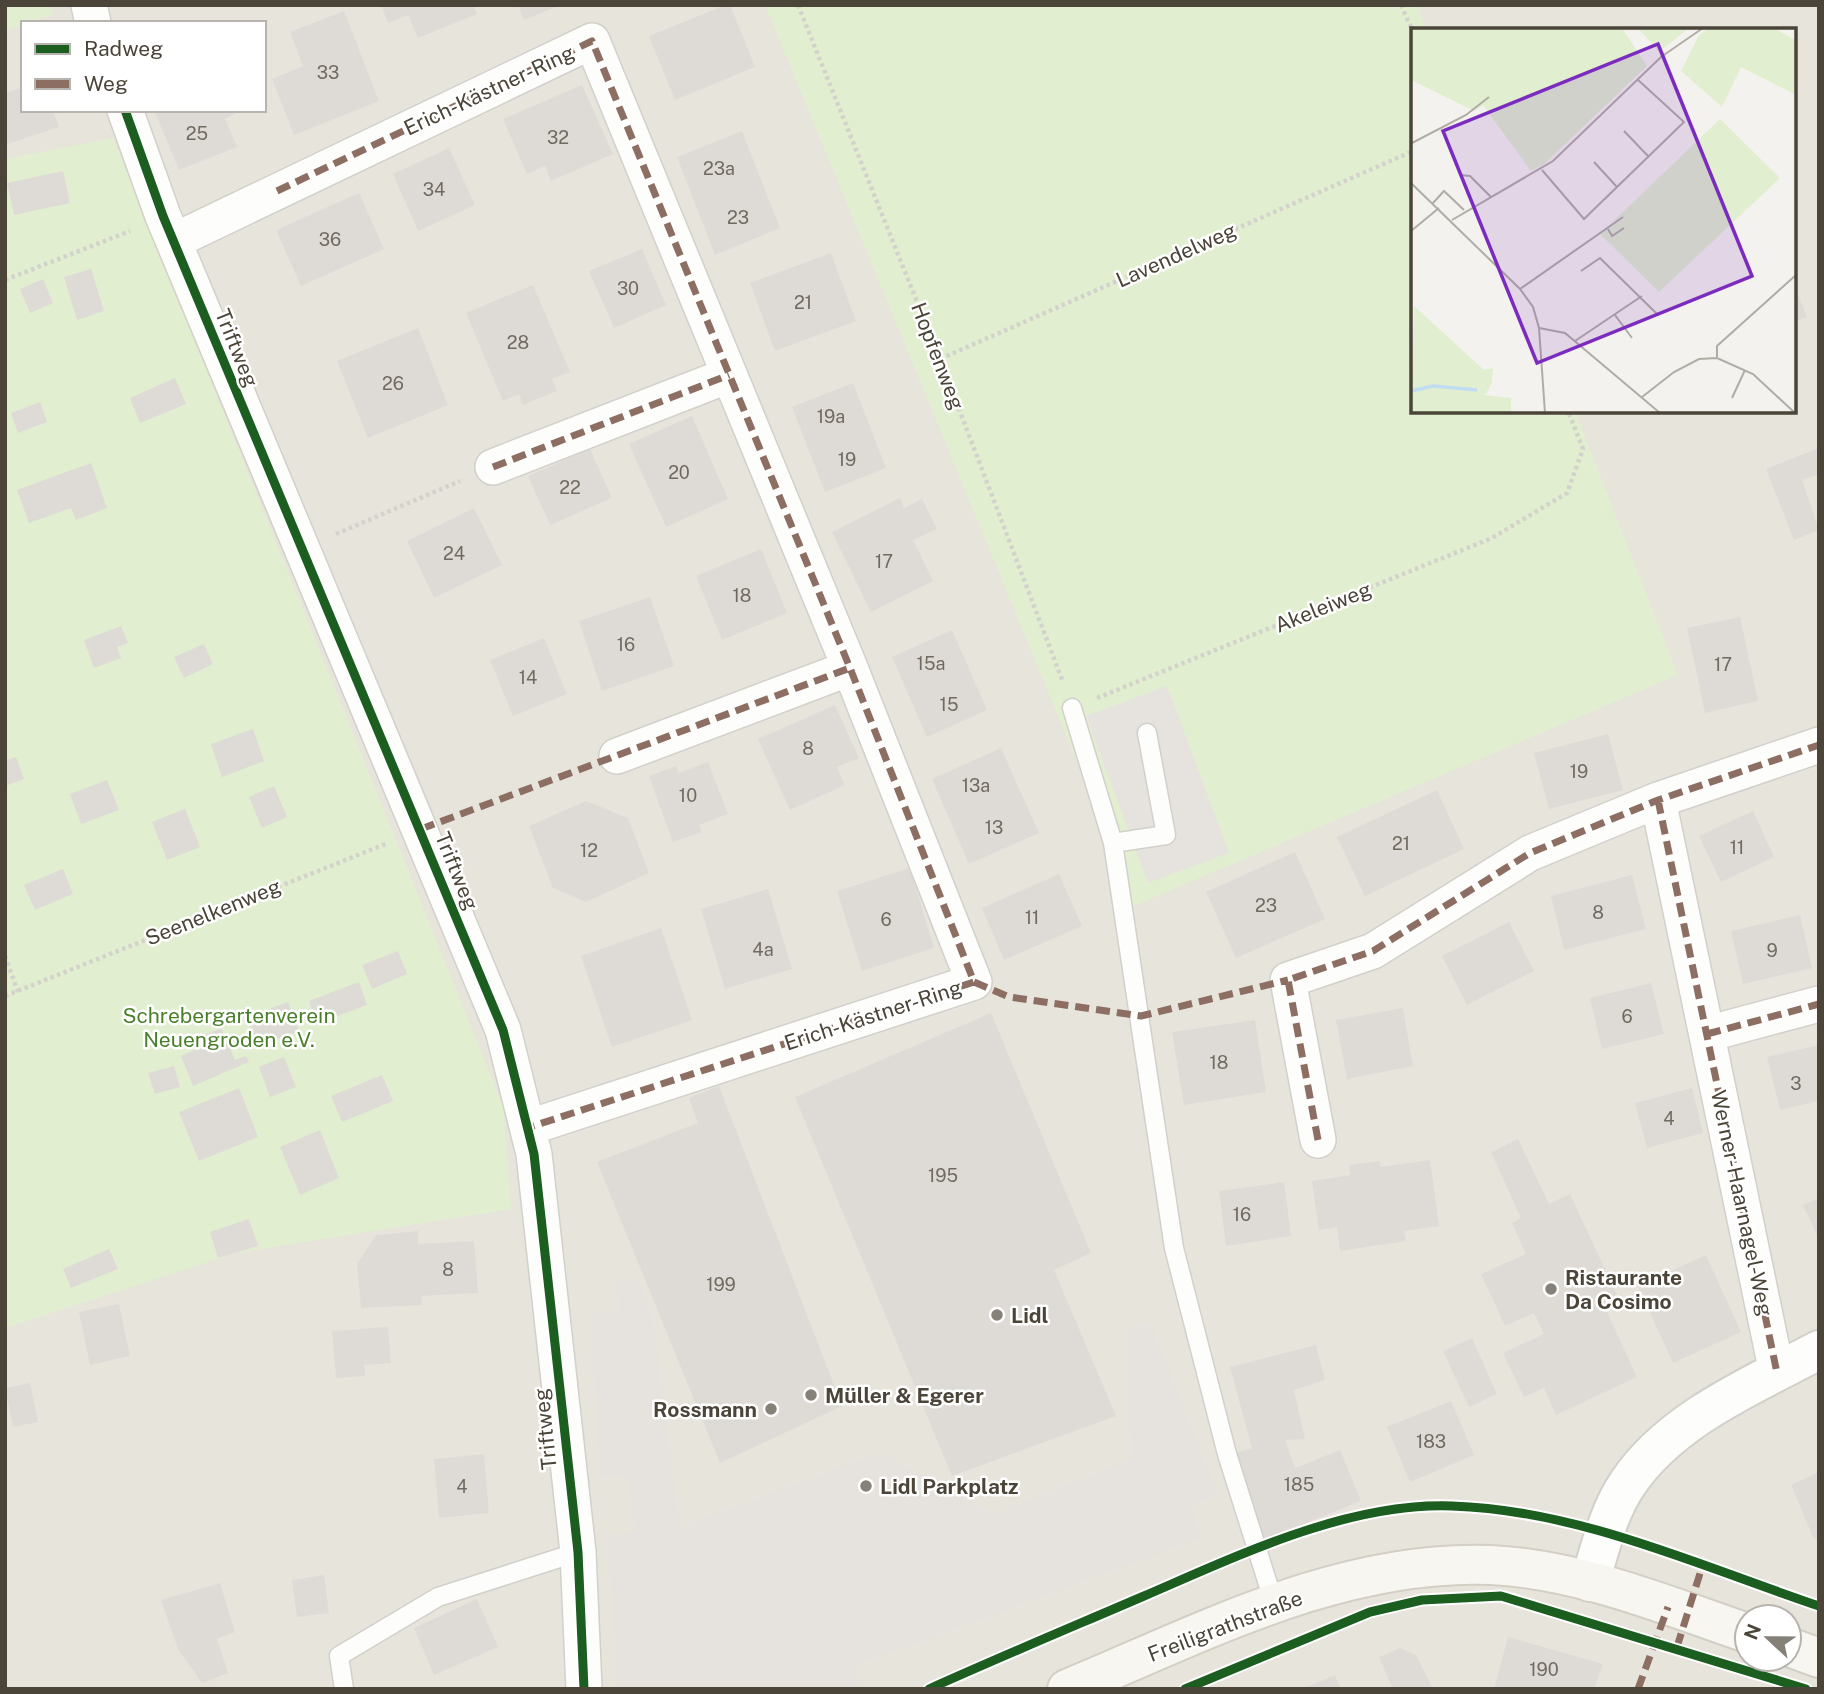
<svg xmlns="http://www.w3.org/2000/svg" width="1824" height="1694" viewBox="0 0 1824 1694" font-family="'Public Sans',sans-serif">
<rect width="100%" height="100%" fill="#f4f2ee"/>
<path fill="#e7e4dc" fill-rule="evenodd" d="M55,5H1819V1689H5V16L34,12ZM23,23H264V110H23ZM1413,30H1794V411H1413ZM1747,1617H1789V1659H1747Z"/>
<path fill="#e1eecf" d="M5,5H51L53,14L5,31Z
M765,5H1417L1426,30H1413V411H1575L1678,675L1124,910L1081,772Z
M113,138L503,1106L511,1209L236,1253L5,1328V159Z"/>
<path fill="#e6e3df" d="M1167,686L1229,853L1148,883L1086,716Z
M617,1280H639L652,1307L680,1527L881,1452L993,1514L1131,1459L1126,1332L1150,1321L1218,1494L1191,1506L1202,1538L855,1666L859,1689H618L607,1535L635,1533L627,1476L600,1477L590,1315L619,1311Z"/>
<path fill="#dedbd6" d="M381,5H473L477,14L418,38L408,15L388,23Z
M518,5H560L524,20Z
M726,5H730L755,67L675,100L649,36Z
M344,11L379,101L294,135L272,79L303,66L290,32Z
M582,85L613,154L551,181L545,166L527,174L503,119Z
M23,87V110H53L59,127L5,145V93Z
M154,110H242L225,119L237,147L179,170Z
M742,131L780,228L715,255L677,157Z
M449,148L475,205L418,231L393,174Z
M63,171L70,203L14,215L7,183Z
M359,193L384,249L301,286L276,230Z
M642,249L666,305L614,328L589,271Z
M831,253L856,321L775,351L750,283Z
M91,269L104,311L77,320L64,277Z
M43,279L53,303L30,313L20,289Z
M1794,284L1807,317L1794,322Z
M533,285L570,372L552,379L557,391L523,405L519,394L503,401L466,313Z
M418,328L448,405L368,438L337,361Z
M175,378L186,404L140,423L130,398Z
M853,383L886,468L825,492L792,407Z
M40,402L47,422L18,433L11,413Z
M692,416L728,499L666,527L629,444Z
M1819,448V474L1802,480L1819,530L1794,540L1766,469Z
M590,449L612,498L550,525L528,476Z
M91,463L107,508L76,520L71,508L29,523L17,490Z
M900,498L904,508L922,499L937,529L913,540L933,581L871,612L832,532Z
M474,508L502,565L434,598L407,541Z
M761,549L787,613L722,640L696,576Z
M650,597L674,666L602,691L579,621Z
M1740,617L1758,701L1705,713L1687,628Z
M121,626L128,643L117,647L121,658L94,668L84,640Z
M952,630L987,710L927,737L892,657Z
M544,638L567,694L513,716L490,660Z
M204,644L213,664L184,678L174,657Z
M835,705L859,758L837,767L845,785L790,810L758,739Z
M253,729L264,761L222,777L211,744Z
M1608,734L1623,790L1549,809L1534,753Z
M1001,748L1039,833L969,864L932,779Z
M16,757L24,779L5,786V761Z
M708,762L728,814L699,825L702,832L673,842L649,776L676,766L679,773Z
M107,780L119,810L81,824L70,794Z
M274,786L287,817L262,828L249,797Z
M1437,790L1464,849L1365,896L1337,837Z
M586,801L628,818L649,873L586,902L553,888L529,826Z
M185,809L200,847L167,860L152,822Z
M1753,811L1774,857L1721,882L1699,836Z
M1295,852L1325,919L1236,958L1206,892Z
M910,868L934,948L862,971L837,891Z
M63,869L73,894L35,910L24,885Z
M1059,874L1082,926L1004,960L982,908Z
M1632,875L1646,929L1564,950L1551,896Z
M768,889L792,969L725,989L701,909Z
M1800,915L1812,968L1743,984L1731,931Z
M1509,922L1534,971L1467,1005L1442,956Z
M661,928L692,1020L612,1047L581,956Z
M398,951L407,974L372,989L362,965Z
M359,982L367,1005L317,1024L309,1001Z
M1651,983L1664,1034L1602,1049L1590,998Z
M288,1002L299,1031L257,1046L247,1017Z
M1403,1008L1413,1066L1347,1079L1336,1020Z
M991,1013L1091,1253L1054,1270L1116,1416L952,1476L795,1097Z
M1255,1020L1266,1092L1184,1105L1172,1032Z
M221,1028L235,1060L246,1056L249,1062L193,1086L181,1056L201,1047L198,1038Z
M1819,1045V1101L1780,1110L1767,1057Z
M284,1057L296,1087L270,1097L259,1067Z
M174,1066L180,1087L155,1094L148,1073Z
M382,1075L393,1101L342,1122L331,1096Z
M719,1086L842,1406L720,1463L597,1162L698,1123L689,1098Z
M239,1088L258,1137L199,1161L179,1112Z
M1692,1088L1703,1133L1647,1148L1635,1103Z
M320,1130L339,1178L300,1195L280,1147Z
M1518,1139L1549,1204L1570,1194L1621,1304L1606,1310L1637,1377L1556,1415L1544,1388L1524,1397L1503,1353L1544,1334L1534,1313L1505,1326L1481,1274L1526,1254L1512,1223L1521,1218L1491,1152Z
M1430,1160L1439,1226L1404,1231L1406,1241L1340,1251L1337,1227L1319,1230L1312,1181L1350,1175L1349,1165L1380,1161V1167Z
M1284,1182L1291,1236L1226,1246L1219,1191Z
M1819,1198V1239L1803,1205Z
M249,1219L258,1246L218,1258L210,1232Z
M418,1231V1244L474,1241L478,1293L421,1296L422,1305L361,1308L357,1264L376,1235Z
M109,1249L118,1269L71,1288L63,1269Z
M1706,1255L1741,1332L1673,1363L1638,1286Z
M119,1304L130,1356L90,1365L79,1312Z
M388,1327L391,1363L364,1365L365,1376L336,1378L332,1331Z
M1472,1338L1497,1394L1469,1407L1443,1351Z
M1316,1345L1325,1380L1294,1390L1305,1439L1285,1440L1295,1468L1340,1450L1361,1501L1258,1542L1235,1453L1252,1448L1230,1367Z
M30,1383L38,1422L13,1427L5,1388Z
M1451,1401L1474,1455L1410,1482L1387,1427Z
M484,1454L489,1513L439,1518L434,1459Z
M1819,1472V1537L1814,1539L1791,1485Z
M324,1575L329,1613L297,1617L292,1580Z
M220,1583L235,1632L217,1639L228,1673L202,1683L178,1649L161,1600Z
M477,1599L498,1647L434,1675L414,1628Z
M1508,1637L1603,1664L1594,1689H1494Z
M1400,1648L1416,1655L1433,1689H1393L1379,1657Z
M1335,1675L1341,1689H1303Z"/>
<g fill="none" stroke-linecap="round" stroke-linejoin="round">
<g stroke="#d2d0cb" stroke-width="21">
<path id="service" d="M1072,708L1113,843L1174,1248L1227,1454L1274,1603
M1113,843L1166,835L1147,733
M344,1689L339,1656L438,1597L578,1552"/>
</g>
<g stroke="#d2d0cb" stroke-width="38">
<path id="minor" d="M89,5L93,23
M125,110L163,216L503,1030L534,1154L578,1552L584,1689
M174,241L592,41L850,668L974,982L530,1127
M493,467L729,375
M617,756L850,668
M1658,800L1777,1373
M1707,1034L1819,1004
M1318,1140L1288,980L1373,951L1530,853L1658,800L1819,745"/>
</g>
<g stroke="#d2d0cb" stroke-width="42">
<path id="tertiary" d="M1590,1582C1600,1549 1608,1512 1628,1483C1671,1419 1753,1385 1819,1350"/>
</g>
<g stroke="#d3cfc5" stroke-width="42">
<path id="secondary" d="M1789,1647L1819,1658
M1067,1689C1202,1633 1341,1559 1491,1565C1578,1569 1666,1605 1747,1633"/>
</g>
<path stroke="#d3d2cc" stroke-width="4.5" stroke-dasharray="3.5 3.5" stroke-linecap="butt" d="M798,5L940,359L1063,682
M1401,5L1413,32
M5,280L130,231
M940,359L1413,151
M336,534L460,481
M1097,698L1492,538L1567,493L1583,449L1568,411
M5,956L18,992
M5,996L388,843"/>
<use href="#service" stroke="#fdfdfc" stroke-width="18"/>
<use href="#minor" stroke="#fdfdfc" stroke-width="35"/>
<use href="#tertiary" stroke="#fdfdfc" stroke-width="38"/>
<use href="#secondary" stroke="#f7f6f1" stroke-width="38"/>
<path stroke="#8d6e63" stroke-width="7" stroke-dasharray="14 7" stroke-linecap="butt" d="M277,191L592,41L850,668L974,982L530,1127
M493,467L729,375
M1658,800L1777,1373
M421,829L850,668
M974,982L1009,997L1141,1016L1288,980
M1707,1034L1819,1004
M1318,1140L1288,980L1373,951L1530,853L1658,800L1819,745
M1677,1647L1702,1567
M1638,1689L1668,1607"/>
<g stroke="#fff" stroke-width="13">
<path id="cycleway" d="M125,110L163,216L503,1030L534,1154L578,1552L584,1689
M929,1689C1000,1657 1072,1627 1144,1596C1237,1556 1348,1502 1452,1506C1579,1510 1700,1566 1819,1606
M1185,1689L1370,1612L1422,1600L1501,1596L1806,1689"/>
</g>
<use href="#cycleway" stroke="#1b5e20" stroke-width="9"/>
</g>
<g fill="#868178" stroke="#fff" stroke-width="2.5">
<circle cx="1551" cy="1289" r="7"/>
<circle cx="997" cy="1315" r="7"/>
<circle cx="811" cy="1395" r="7"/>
<circle cx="771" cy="1409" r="7"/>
<circle cx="866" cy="1486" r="7"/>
</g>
<g text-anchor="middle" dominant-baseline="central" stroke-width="5" stroke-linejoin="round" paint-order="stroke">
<g font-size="18" fill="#706a61">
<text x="328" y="72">33</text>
<text x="197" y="133">25</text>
<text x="558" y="137">32</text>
<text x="719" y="168">23a</text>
<text x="434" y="189">34</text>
<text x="738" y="217">23</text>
<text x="330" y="239">36</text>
<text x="628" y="288">30</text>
<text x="803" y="302">21</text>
<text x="518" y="342">28</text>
<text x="393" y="383">26</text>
<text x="831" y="416">19a</text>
<text x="847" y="459">19</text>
<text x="679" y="472">20</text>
<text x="570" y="487">22</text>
<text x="454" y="553">24</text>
<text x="884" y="561">17</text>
<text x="742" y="595">18</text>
<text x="626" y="644">16</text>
<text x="931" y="663">15a</text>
<text x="1723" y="664">17</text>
<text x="528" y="677">14</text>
<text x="949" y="704">15</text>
<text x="808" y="748">8</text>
<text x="1579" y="771">19</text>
<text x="976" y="785">13a</text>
<text x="688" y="795">10</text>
<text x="994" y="827">13</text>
<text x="1401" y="843">21</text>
<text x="1737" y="847">11</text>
<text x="589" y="850">12</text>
<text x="1266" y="905">23</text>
<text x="1598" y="912">8</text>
<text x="1032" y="917">11</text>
<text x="886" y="919">6</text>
<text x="763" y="949">4a</text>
<text x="1772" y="950">9</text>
<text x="1627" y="1016">6</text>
<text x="1219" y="1062">18</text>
<text x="1796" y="1083">3</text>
<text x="1669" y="1118">4</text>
<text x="943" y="1175">195</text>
<text x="1242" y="1214">16</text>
<text x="448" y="1269">8</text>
<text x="721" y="1284">199</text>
<text x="1431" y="1441">183</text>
<text x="1299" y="1484">185</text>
<text x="462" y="1486">4</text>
<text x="1544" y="1669">190</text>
</g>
<g font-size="21" fill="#4b4439" stroke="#fff">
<text transform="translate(489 90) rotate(-25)">Erich-Kästner-Ring</text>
<text transform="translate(1176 255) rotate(-24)">Lavendelweg</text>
<text transform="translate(237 348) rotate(68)">Triftweg</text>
<text transform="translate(938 356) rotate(69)">Hopfenweg</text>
<text transform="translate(1323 607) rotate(-22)">Akeleiweg</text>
<text transform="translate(457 871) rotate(68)">Triftweg</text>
<text transform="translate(213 912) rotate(-22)">Seenelkenweg</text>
<text transform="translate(873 1015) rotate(-18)">Erich-Kästner-Ring</text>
<text transform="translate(1742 1203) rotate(78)">Werner-Haarnagel-Weg</text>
<text transform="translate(545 1429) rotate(-96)">Triftweg</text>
<text transform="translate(1225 1626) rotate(-21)">Freiligrathstraße</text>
</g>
<g font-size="21" fill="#4a7f2a" stroke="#fff">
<text x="229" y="1015">Schrebergartenverein<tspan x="229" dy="24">Neuengroden e.V.</tspan></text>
</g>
<g font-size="21" font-weight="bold" fill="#4b4439" stroke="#fff" text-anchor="start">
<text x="1565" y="1277">Ristaurante<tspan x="1565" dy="24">Da Cosimo</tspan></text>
<text x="1011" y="1315">Lidl</text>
<text x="825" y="1395">Müller &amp; Egerer</text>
<text x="757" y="1409" text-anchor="end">Rossmann</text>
<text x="880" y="1486">Lidl Parkplatz</text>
</g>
</g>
<g transform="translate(1411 28)">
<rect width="385" height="385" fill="#f4f2ee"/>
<path d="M211,0L236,38L132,137L120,143L72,77L63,83L0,52L1,0ZM227,0H278L248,24ZM298,0H362L385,12V67L330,39L311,79L270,43L288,7ZM309,91L369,150L248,264L189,206ZM3,278L73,342L82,340L81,355L74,367L100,370V385H0Z" fill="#e1eecf"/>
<path fill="none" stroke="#c0ddf1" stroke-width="3.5" d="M0,363L22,358L66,362"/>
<path fill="none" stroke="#b0aca6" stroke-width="2" d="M213,103L237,128M1,115L55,87L78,69M183,134L206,159M131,142L173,191L206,159L273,94L226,51M49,147L59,148L80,169M0,155L109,261L122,279L128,300L134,385M22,175L33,163L53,182M41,192L142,133L250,29L292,0M197,201L201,208L213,200M0,203L28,180M170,243L189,230L246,286M109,261L212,189M204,287L221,310M128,300L154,305L249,385M164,313L231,268M306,330V318L385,247M231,369L263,344L288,331L306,330L342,346L384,385M321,370L334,342"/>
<path fill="#7b2cbf" fill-opacity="0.15" stroke="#7b2cbf" stroke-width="3.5" d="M247,16L341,248L126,335L32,103Z"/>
<rect width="385" height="385" fill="none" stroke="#4b4439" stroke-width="3.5"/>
</g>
<rect width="1824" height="1694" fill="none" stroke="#4b4439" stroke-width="14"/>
<rect x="21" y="21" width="245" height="91" fill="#ffffff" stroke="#b7b4b0" stroke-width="2"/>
<rect x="35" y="44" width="35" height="10" fill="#1b5e20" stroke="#b7b4b0" stroke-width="2"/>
<text x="84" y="56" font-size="21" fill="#4b4439">Radweg</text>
<rect x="35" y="79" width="35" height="10" fill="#8d6e63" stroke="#b7b4b0" stroke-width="2"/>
<text x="84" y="91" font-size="21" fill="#4b4439">Weg</text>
<g transform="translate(1768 1638) rotate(292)"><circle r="33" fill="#ffffff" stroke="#b7b4b0" stroke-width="2"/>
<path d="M0-5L12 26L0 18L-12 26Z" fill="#868178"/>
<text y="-10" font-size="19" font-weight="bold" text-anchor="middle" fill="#4b4439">N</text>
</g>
</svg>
